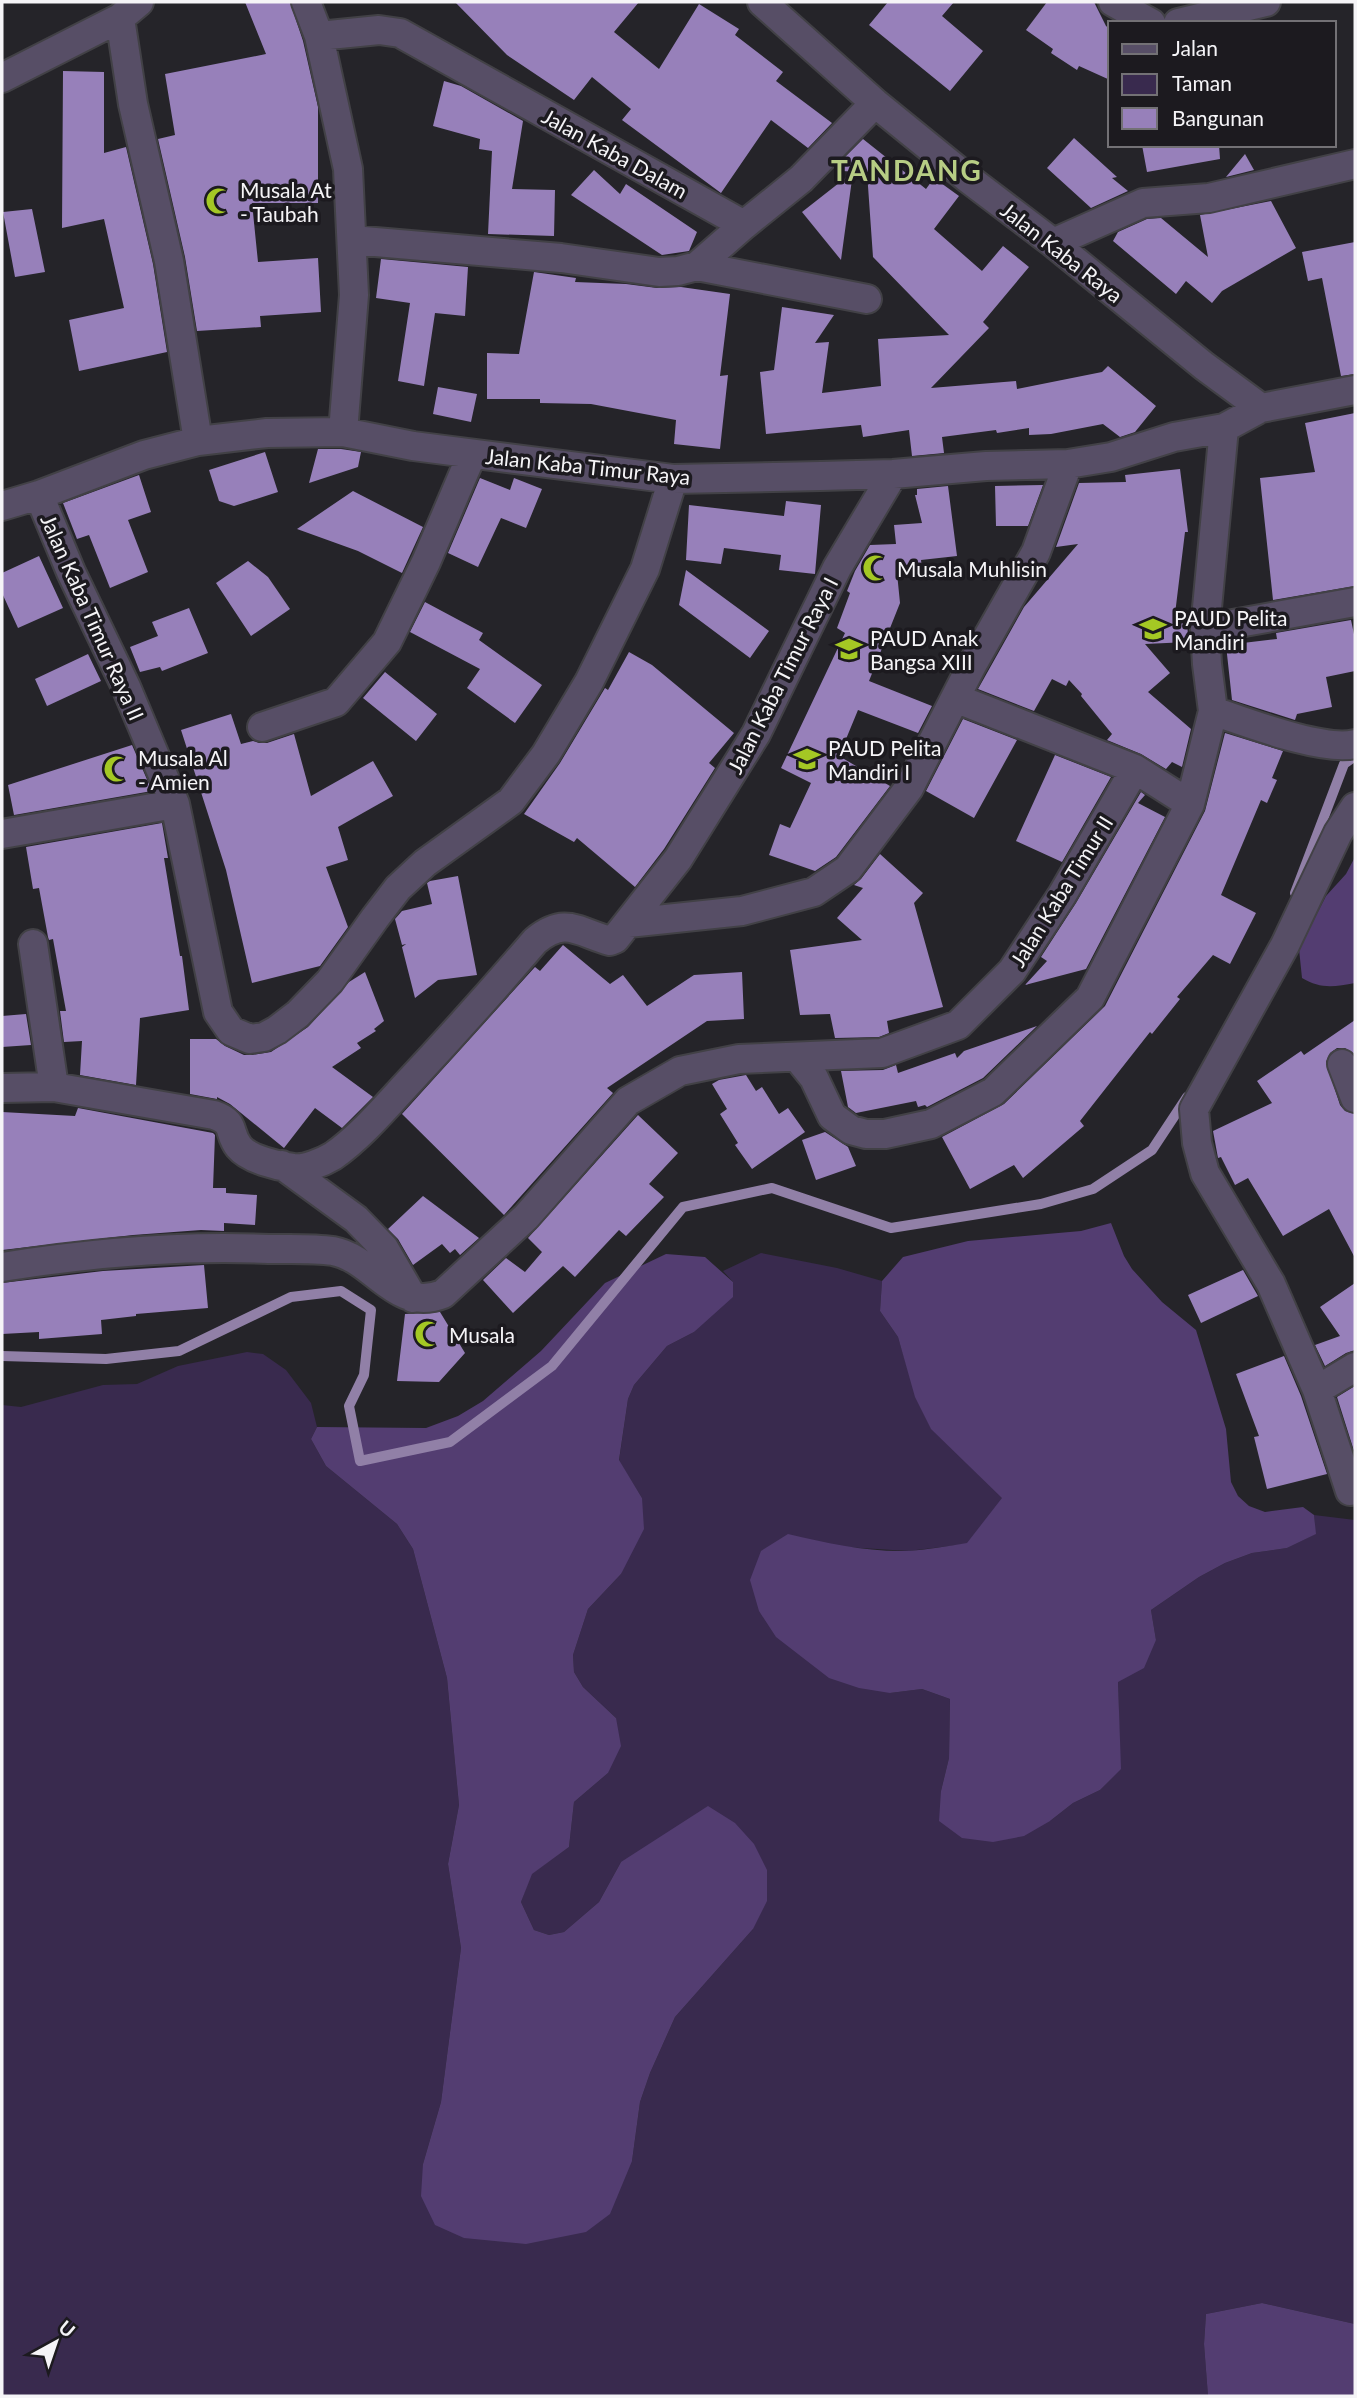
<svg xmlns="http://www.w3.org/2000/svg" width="1357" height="2398" viewBox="0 0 1357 2398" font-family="Lato,sans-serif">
<rect width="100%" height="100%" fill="#252429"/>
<path fill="#392a4e" d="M761,1253L837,1268L882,1281L880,1311L898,1337L916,1397L931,1428L1003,1498L967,1544L908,1551L845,1547L890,1693L922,1689L950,1699L949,1758L941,1791L1050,1821L1073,1803L1100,1790L1120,1769L1118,1681L1156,1640L1151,1610L1199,1577L1225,1563L1252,1553L1287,1548L1315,1534L1314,1515L1355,1520V2324L1262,2303L1206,2314L1204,2344L1208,2396H2V1405L21,1407L103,1385L137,1384L178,1366L247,1352L263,1354L286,1370L311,1403L317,1427L311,1439L326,1466L397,1524L413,1549L447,1678L459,1805L448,1864L461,1948L441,2102L423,2164L632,2161L640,2102L650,2073L675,2017L753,1929L621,1862L599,1902L564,1932L549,1935L534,1930L521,1902L531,1874L569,1847L574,1802L608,1773L616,1718L583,1687L574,1672L573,1655L588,1609L621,1574L642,1498L619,1461L628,1399L634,1385L667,1346L694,1332L733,1282L723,1271Z"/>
<path fill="#533d71" d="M1355,857V983C1334,987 1320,989 1302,978L1299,949L1326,896L1346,874Z
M1111,1223L1124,1256L1132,1269L1162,1302L1196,1330L1226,1429L1231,1482L1238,1496L1249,1506L1265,1512L1303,1507L1314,1515L1316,1534L1287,1548L1252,1553L1225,1563L1199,1577L1151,1610L1156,1640L1144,1668L1118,1682L1121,1769L1100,1790L1073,1803L1050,1821L1024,1836L993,1842L962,1838L939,1821L941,1791L949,1758L950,1699L922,1689L890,1693L859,1688L829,1678L776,1637L759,1611L750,1580L761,1551L788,1534C827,1543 866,1552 907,1551C927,1550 947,1546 967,1543L1002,1498L931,1429L915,1397L898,1337L880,1311L882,1281L903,1257L968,1241L1081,1231Z
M666,1254L705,1257L733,1282V1297L694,1332L667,1346L634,1385L628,1399L619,1460L642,1498L644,1529L621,1574L588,1609L573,1655L574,1672L583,1687L616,1718L621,1746L608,1773L574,1802L569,1847L532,1874L521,1902L534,1930L549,1935L564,1932L599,1902L621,1862L708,1806L735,1823L754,1844L767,1870V1901L753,1929L675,2017L650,2073L640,2102L632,2161L610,2214L586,2232L526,2244L464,2238L435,2225L421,2196L423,2164L441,2102L461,1948L448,1864L459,1805L447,1678L413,1549L397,1524L326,1466L311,1439L317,1427L426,1428L458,1416L483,1401L541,1351L605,1283Z
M1262,2303L1355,2324V2396H1208L1204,2344L1206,2314Z"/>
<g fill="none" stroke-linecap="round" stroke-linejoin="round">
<path stroke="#9180a7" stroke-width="10" d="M1295,893L1344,764L1355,756
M2,1356L106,1359L179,1351L291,1297L341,1291L371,1310L364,1375L349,1406L360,1461L450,1442L552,1366L683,1207L772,1188L891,1228L1041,1204L1093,1189L1152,1150L1187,1097"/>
</g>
<path fill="#9780ba" d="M245,2H290L303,41L318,107V203H252L258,262L318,258L321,312L260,316L261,327L197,331L185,257L158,139L175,135L165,74L266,54Z
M455,2H639L614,32L659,69L699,4L739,29L735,35L783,72L776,81L832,123L808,148L771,120L721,193L622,120L631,109L592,77L574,100L507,55Z
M888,2H954L942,16L983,51L950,91L869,25Z
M1047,2H1094L1106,26L1110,29V80L1079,66L1077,70L1051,53L1053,49L1026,30Z
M63,71L104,72V153L126,147L153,264L167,352L79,371L69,320L124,308L104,219L62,228Z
M444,81L461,86L523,121L512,189L555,190L554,236L488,234L492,151L479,149L480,139L433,126Z
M1074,138L1117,177L1112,178L1128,191L1091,208L1047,168Z
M863,139L926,189L934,178L959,196L934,229L982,271L1003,246L1029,267L983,322L989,328L931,388L1016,381L1017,389L1102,372L1108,366L1156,406L1135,432L1120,437L1103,424L1051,434L1029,435V428L997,433L996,430L942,437L944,453L912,456L909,430L863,437L861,425L766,434L760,372L774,370L782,307L834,315L815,343L829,342L822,393L881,386L878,339L949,335L873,257L867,172L840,171L835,167Z
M1142,145H1219L1220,159L1147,172Z
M1245,154L1254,170L1226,177Z
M594,170L620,194L626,184L697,232L689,251L662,255L571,195Z
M853,172L841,260L802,212Z
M1271,201L1296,248L1222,291L1212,303L1186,281L1176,294L1113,241L1118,232L1147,219L1161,218L1208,257L1200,215Z
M32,209L45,272L15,277L3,212Z
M1355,242V374L1341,376L1322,278L1308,281L1302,252Z
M381,259L468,267L465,316L435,313L424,386L398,381L410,303L376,298Z
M534,272L576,278L575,282L626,284L657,288L681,287L730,294L720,376L728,375L720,449L674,444L676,420L591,404L540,403V399H487V353L519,354Z
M438,387L477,394L471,422L433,414Z
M1355,413V586L1273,600L1260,478L1315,472L1305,423Z
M318,449H341L361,452L358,467L309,483Z
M265,452L278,492L234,506L219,501L209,470Z
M1180,469L1188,532H1185L1175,614L1187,613L1188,642L1145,644L1170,673L1148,692L1191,729L1182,767L1172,762L1166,769L1141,754L1107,740L1112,734L1081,696L1082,694L1069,680L1066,686L1052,679L1034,711L978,689L1024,607L1078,544L1056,547L1079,483L1126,482L1125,475Z
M139,475L151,512L128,520L148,572L110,588L89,535L77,539L63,503Z
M480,478L510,490L514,478L542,489L526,528L501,518L478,567L448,553Z
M1043,485L1028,526H996L995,486Z
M948,486L957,556L921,560L922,570L897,573L900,603L869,681L932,706L918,733L858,710L839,756L890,786L836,857L815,871L769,855L780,824L790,828L811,783L781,768L845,633L837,628L850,593L847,591L855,571L870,545L896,544L894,525L922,523L915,495H917V489Z
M353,491L423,527L402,573L358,551L297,529Z
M786,501L821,505L815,574L779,570L781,555L724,548L721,564L686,560L689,505L784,516Z
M39,556L63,608L18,628L2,593V573Z
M248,561L268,577L290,609L251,636L216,583Z
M686,570L769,631L750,658L679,605Z
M425,602L483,633L479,640L542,685L515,723L467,688L480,669L410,632Z
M189,608L208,653L162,671L160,667L140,672L130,647L158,636L152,622Z
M1351,620L1355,639V671L1326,677L1332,707L1297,714L1295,720L1232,700L1226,645L1277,639L1276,633Z
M629,652L652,665L734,733L709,763L715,768L664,849L635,887L577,838L574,842L524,814L560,763L605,688L608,690Z
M88,654L101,681L47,706L35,679Z
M385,672L437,714L416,741L363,698Z
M231,714L241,744L253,741L259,743H267L294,734L311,796L373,761L393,796L338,827L348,860L326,867L348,927L320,966L252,983L226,870L181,730Z
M963,719L1017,740L974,818L926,791Z
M1225,733L1283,751L1272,778L1277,780L1267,803L1261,800L1221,895L1256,913L1230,964L1213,955L1177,997L1180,999L1152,1034L1150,1032L1080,1121L1084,1126L1023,1178L1014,1165L970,1189L942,1137L1004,1104L1105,1006L1205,811Z
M132,745L152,791L14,815L8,785Z
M1055,755L1111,777L1062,862L1016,841Z
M1141,792L1145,795L1138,803L1165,817L1086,969L1025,985L1047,961L1041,957L1076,903Z
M162,823L168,858H164L180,956H182L189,1010L140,1018L136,1085L80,1075L82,1041L64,1042L60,1011H66L53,939L49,940L48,937L39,888L33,889L26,847Z
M880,854L923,893L914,903L943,1007L887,1021L889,1033L879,1037L835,1038L830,1014L800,1015L790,950L862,940L837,918L863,888L854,885L861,879Z
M458,876L477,975L438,980L415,998L402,947L406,944L402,945L395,919L402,911L432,904L427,883L430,881Z
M563,945L610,984L623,975L647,1006L694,975L742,972L744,1019L707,1021L607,1088L613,1093L504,1215L402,1114L535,967L540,971Z
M365,972L384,1021L374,1029L376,1031L357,1043L361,1048L332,1067L373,1097L342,1128L315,1108L284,1148L230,1104L217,1097V1099L190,1094V1039H216L225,1046L244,1055H252L271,1052L308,1027L349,982Z
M26,1014L31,1045L2,1047V1016Z
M1355,1020V1055L1345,1048H1337L1330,1053L1326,1062L1340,1105L1345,1111L1355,1114V1258L1329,1209L1283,1236L1248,1178L1235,1185L1221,1157L1218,1158L1213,1131L1272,1103L1257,1081L1301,1051L1304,1055Z
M1037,1026L983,1078L927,1107L925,1105L918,1107L916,1101L856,1113L848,1107L841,1071L883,1070L896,1065L898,1073L955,1053L957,1058L964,1051Z
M746,1075L756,1091L762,1087L779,1114L788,1108L805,1132L752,1169L735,1145L738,1143L720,1114L727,1109L712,1084L719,1080Z
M78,1108L213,1133L215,1135L213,1188H226V1193L257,1195L255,1225L224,1223V1231L201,1230L133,1235L2,1250V1112L75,1116Z
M638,1115L678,1153L649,1184L664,1197L626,1236L619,1230L575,1277L563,1266L513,1313L483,1280L506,1258L525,1272L542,1252L528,1238Z
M825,1132L848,1147L856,1166L816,1180L802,1140Z
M423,1196L479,1238L460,1255L455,1249L450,1253L442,1244L413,1265L398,1239L388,1229Z
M204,1265L208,1308L136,1314V1316L101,1320L102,1334L39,1339V1332L2,1334V1283L103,1271Z
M1243,1270L1258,1296L1201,1323L1188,1295Z
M1355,1283V1350L1346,1353L1325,1366L1315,1345L1340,1336L1320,1307Z
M440,1312L465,1353L439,1382L397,1381L405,1314Z
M1284,1356L1301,1396L1327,1474L1267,1489L1254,1437L1259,1436L1236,1374Z
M1355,1386V1454L1337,1397Z"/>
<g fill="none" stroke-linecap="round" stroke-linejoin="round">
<g stroke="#424146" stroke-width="32">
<path id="street" d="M306,2L319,36L348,169L354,295L343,432
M762,2L875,103L966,177L1053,243L1204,366L1261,408L1355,390
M1113,2L1151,23
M120,18L133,104L169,261L198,441
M1178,23L1266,2
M319,36L379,30L400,33L744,225L801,179L875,103
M2,78L120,18L139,2
M352,240L561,258L659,272L678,271L697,266L744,225
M1053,243L1143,203L1209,198L1355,164
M697,266L867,299
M39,495L71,572L126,687L175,804L218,1012L231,1031L250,1039L264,1037L277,1030L298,1014L330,981L375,918L398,888L425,863L511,801L546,754L589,682L645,569L673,479
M2,506L39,495L144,455L198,441L267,433L343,432L413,446L673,479L821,476L893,474L986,466L1068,464L1111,457L1174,437L1224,428L1261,408
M1205,629L1355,602
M955,698L1135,769L1190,804
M1213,711C1246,722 1323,752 1355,744
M262,727L336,702L387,642L426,562L472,454
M2,834L175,804
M628,923L742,911L814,892L848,869L909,788L972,665L1036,552L1068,464
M33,944L54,1087
M797,1057L814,1078L832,1116L851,1130L866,1134H885L931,1124L993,1092L1090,998L1190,804L1213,711L1207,664L1205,629L1224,428
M1342,1064L1355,1098
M2,1088L54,1087L214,1115C237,1123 227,1132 239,1147C249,1159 277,1166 293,1168C304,1170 323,1162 333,1156C360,1137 384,1109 406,1085C450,1038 493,990 535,941C565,916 578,932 610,941L615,939L678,859L756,734L837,568L893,474
M282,1165L356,1219L384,1248L413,1298
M2,1267C90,1253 179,1245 269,1249C290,1249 313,1248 333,1251C375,1259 395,1313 443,1294L526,1217L628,1101L680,1071L739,1059L882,1053L958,1025L1012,971L1062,895L1135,769
M1317,1390L1355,1367
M1350,1491L1317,1390L1271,1284L1205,1173L1197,1143L1194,1109L1285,945L1338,833L1355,807"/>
</g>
<use href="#street" stroke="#574e66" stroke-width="28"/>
</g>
<defs>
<g id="mosque-bare" transform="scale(2.1)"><path d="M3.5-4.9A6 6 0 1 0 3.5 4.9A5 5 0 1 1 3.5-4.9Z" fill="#a4c824" stroke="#1c1a1f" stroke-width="2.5" paint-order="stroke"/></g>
<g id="school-bare" transform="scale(2.1)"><path d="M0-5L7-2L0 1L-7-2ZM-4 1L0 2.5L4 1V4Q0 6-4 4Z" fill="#a4c824" stroke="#1c1a1f" stroke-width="2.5" paint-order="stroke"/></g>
</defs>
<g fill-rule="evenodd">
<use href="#mosque-bare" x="219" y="201"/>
<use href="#mosque-bare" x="876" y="568"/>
<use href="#school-bare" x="1153" y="629"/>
<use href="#school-bare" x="849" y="649"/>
<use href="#school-bare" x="807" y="759"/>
<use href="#mosque-bare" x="117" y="769"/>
<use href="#mosque-bare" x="428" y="1334"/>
</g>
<g text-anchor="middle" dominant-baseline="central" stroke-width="7" stroke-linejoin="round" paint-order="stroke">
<g font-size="21" fill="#f5f4f7" stroke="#1c1a1f">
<text transform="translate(615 153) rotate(29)">Jalan Kaba Dalam</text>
<text transform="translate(1062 252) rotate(38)">Jalan Kaba Raya</text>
<text transform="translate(588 466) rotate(6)">Jalan Kaba Timur Raya</text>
<text transform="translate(93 617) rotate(66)">Jalan Kaba Timur Raya II</text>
<text transform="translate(782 675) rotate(-63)">Jalan Kaba Timur Raya I</text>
<text transform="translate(1061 891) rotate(-58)">Jalan Kaba Timur II</text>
</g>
<g font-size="21" fill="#f5f4f7" stroke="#1c1a1f" text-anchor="start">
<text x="240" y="189">Musala At<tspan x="240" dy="24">- Taubah</tspan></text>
<text x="897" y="568">Musala Muhlisin</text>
<text x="1174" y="617">PAUD Pelita<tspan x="1174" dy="24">Mandiri</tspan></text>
<text x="870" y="637">PAUD Anak<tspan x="870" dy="24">Bangsa XIII</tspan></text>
<text x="828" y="747">PAUD Pelita<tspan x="828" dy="24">Mandiri I</tspan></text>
<text x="138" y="757">Musala Al<tspan x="138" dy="24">- Amien</tspan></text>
<text x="449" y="1334">Musala</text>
</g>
<g font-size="28" font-weight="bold" letter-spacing="2" fill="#b7cd84" stroke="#1c1a1f">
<text x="907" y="170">TANDANG</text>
</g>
</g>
<rect width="1357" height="2398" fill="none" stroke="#f5f4f7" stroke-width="7"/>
<rect x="1108" y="21" width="228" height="126" fill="#1c1a1f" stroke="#737175" stroke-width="2"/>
<rect x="1122" y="44" width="35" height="10" fill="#574e66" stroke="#737175" stroke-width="2"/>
<text x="1172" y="56" font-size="21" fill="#f5f4f7">Jalan</text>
<rect x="1122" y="74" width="35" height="21" fill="#392a4e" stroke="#737175" stroke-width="2"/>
<text x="1172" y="91" font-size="21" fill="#f5f4f7">Taman</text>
<rect x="1122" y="108" width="35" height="21" fill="#9780ba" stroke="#737175" stroke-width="2"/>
<text x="1172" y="126" font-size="21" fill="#f5f4f7">Bangunan</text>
<g transform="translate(56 2342) rotate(40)" stroke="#1c1a1f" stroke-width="5" paint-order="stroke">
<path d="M0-5L12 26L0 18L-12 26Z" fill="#f5f4f7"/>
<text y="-10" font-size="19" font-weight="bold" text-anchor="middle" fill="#f5f4f7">U</text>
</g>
</svg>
